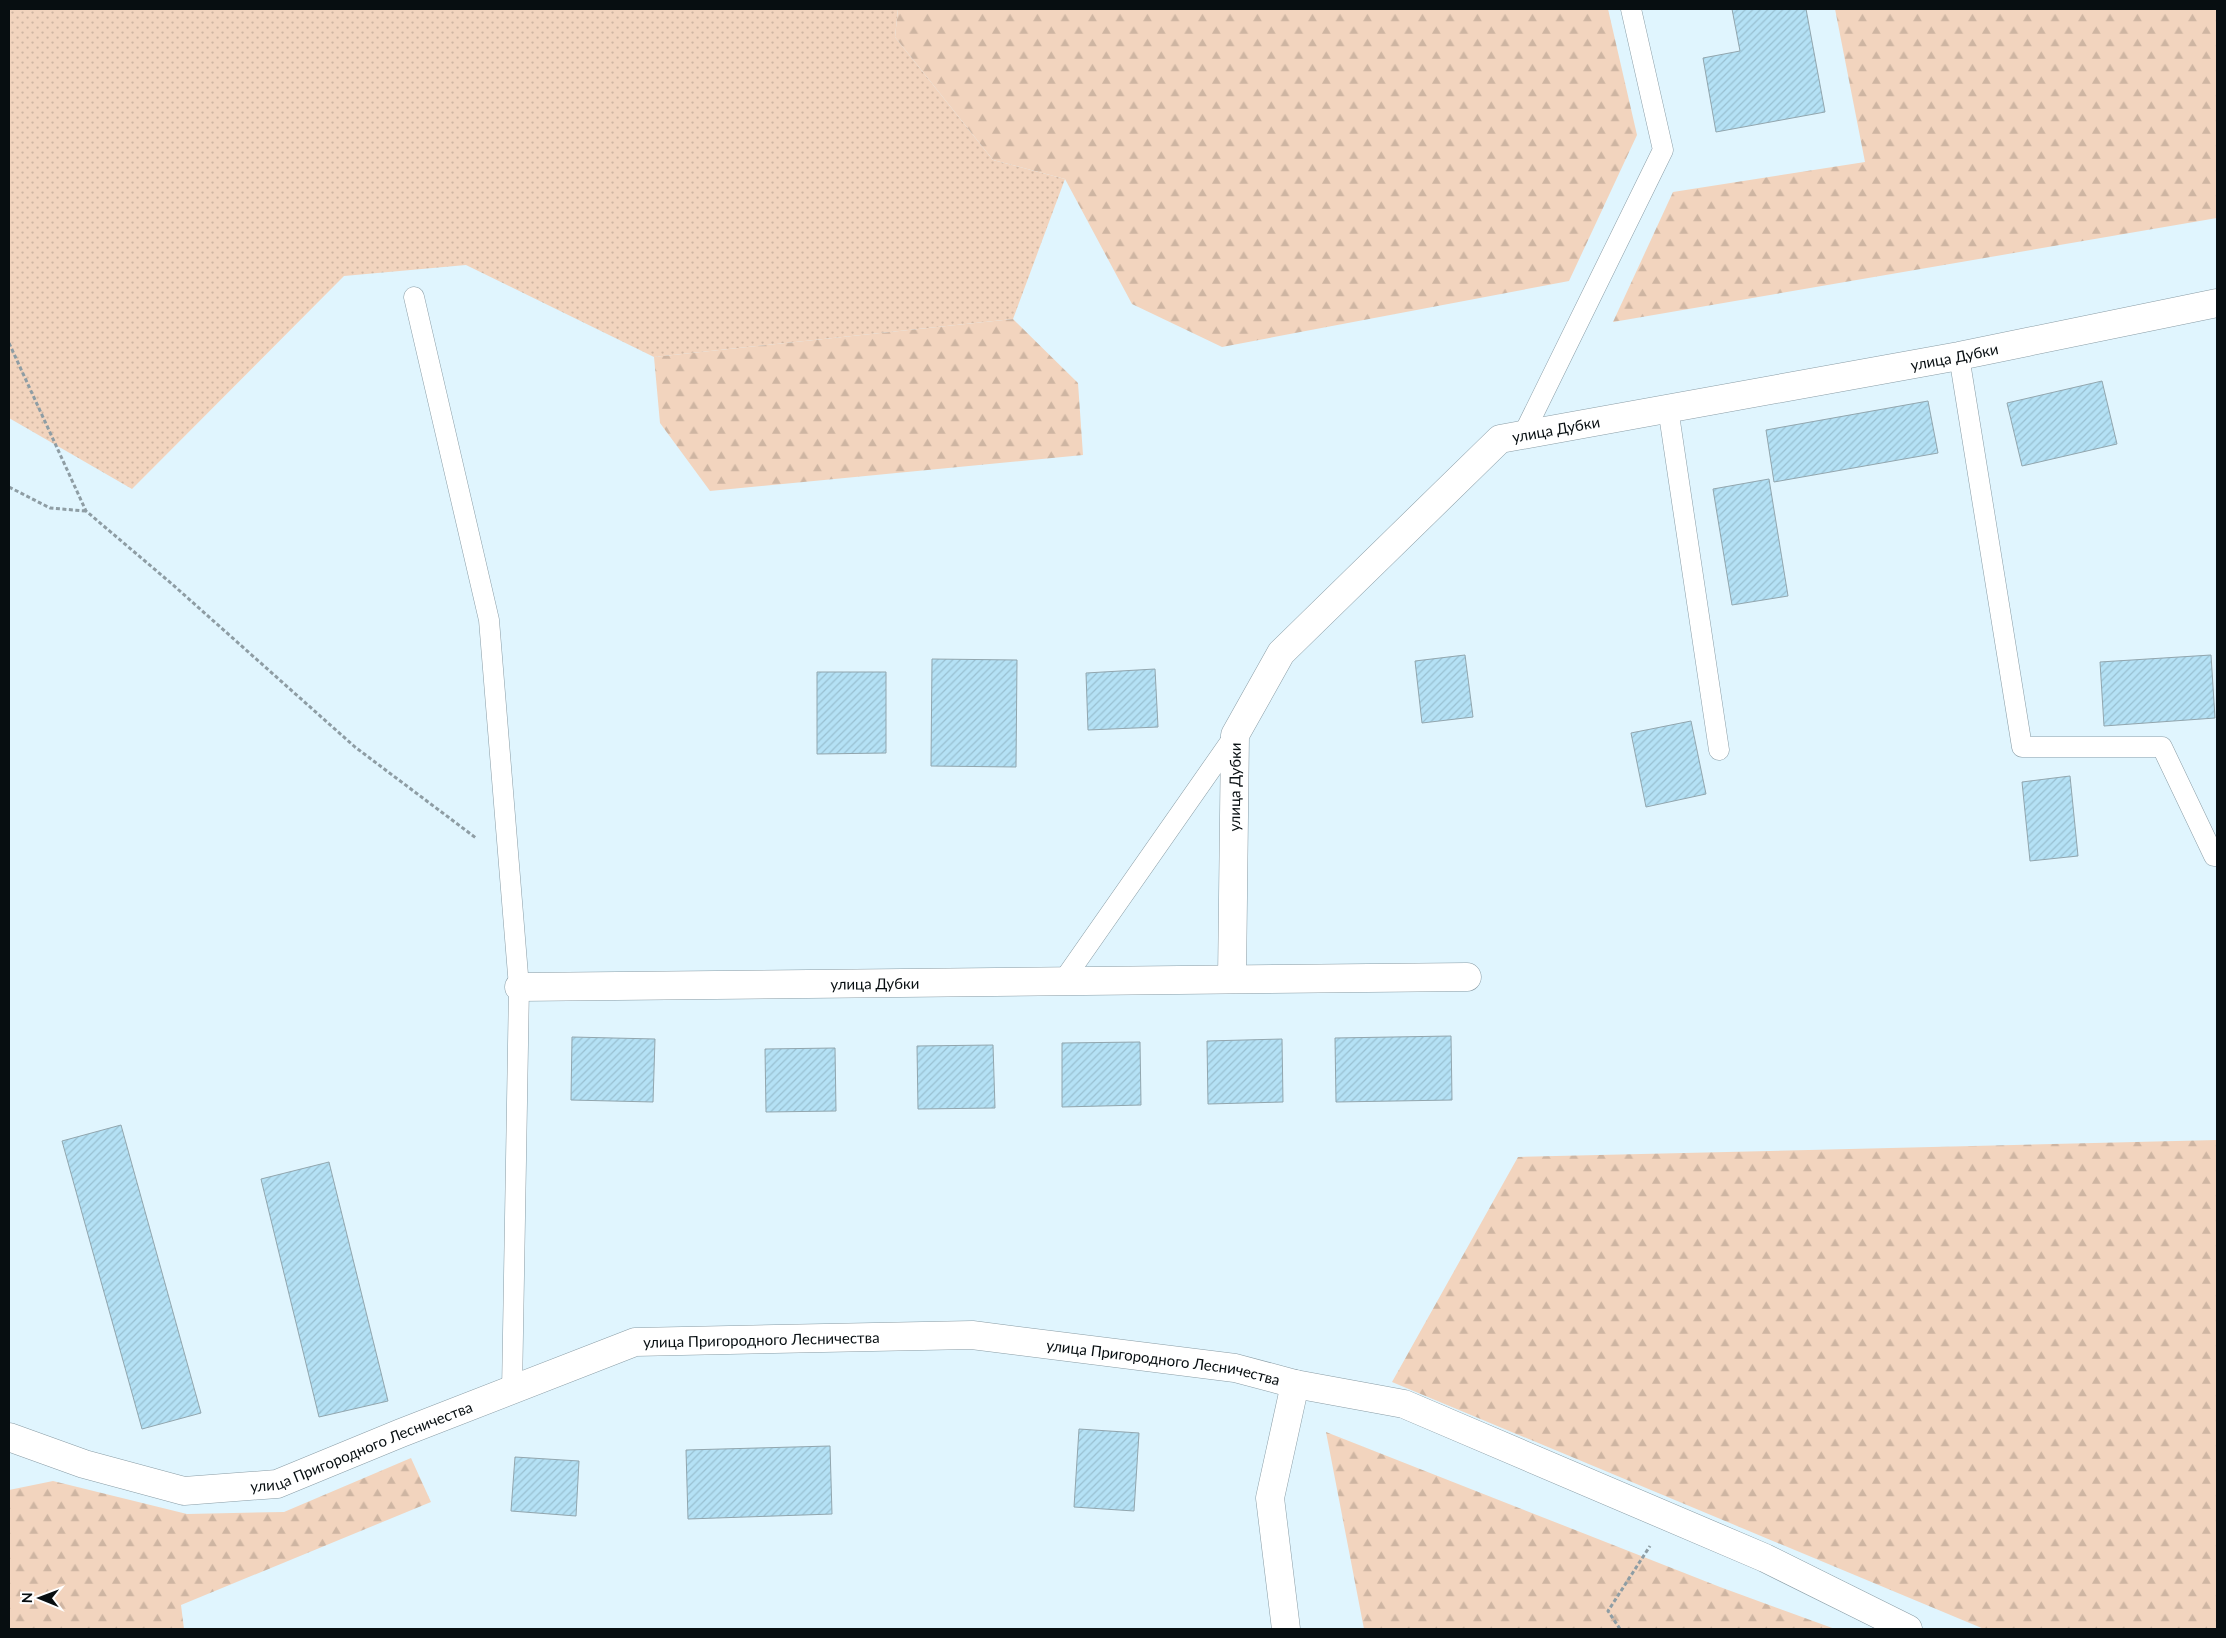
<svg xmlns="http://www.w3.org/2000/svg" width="2226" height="1638" viewBox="0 0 2226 1638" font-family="Lato,sans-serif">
<defs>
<pattern id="grass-dots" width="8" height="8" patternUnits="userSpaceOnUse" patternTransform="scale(1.25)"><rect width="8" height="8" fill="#f2d4be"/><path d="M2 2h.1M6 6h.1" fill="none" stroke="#ceb5a2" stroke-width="1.8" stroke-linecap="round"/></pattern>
<pattern id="forest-firs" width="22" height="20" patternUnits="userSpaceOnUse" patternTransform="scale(1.25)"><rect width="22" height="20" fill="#f2d4be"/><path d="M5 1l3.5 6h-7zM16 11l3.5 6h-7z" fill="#ceb5a2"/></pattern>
<pattern id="building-hatch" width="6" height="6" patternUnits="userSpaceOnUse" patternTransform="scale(1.25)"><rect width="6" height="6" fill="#b4e1f5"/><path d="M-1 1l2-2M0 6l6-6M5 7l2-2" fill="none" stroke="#99c0d1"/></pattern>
</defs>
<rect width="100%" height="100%" fill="#e0f5fe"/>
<path fill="url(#grass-dots)" d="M9,9H898L895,37L993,160L1065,179L1013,319L654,357L466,265L344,276L132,489L9,418Z"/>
<path fill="url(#forest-firs)" d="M898,9H1608L1637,135L1569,281L1222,347L1132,304L1065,179L993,160L895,37Z
M1835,9H2217V218L1613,322L1673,192L1865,162Z
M1013,319L1078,383L1083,455L710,491L660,423L654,357Z
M2217,1140V1629H1984L1392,1382L1518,1157Z
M1326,1432L1720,1587L1835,1629H1364Z
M411,1458L431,1502L181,1605L184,1629H9V1490L53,1481L187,1514L284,1512Z"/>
<path fill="url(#building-hatch)" stroke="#92a6ae" d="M1732,9H1806L1825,112L1716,132L1703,58L1740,51Z
M2102,381L2117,444L2022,466L2007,403Z
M1928,401L1938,453L1774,482L1766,430Z
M1769,479L1788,596L1732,605L1713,489Z
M1465,655L1473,717L1422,723L1415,661Z
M2211,655L2215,718L2104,726L2100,662Z
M932,659L1017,660L1016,767L931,766Z
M1155,669L1158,727L1088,730L1086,673Z
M817,672H886V753L817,754Z
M1691,721L1706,794L1646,807L1631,733Z
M2070,776L2078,856L2030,861L2022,782Z
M1451,1036L1452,1100L1336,1102L1335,1038Z
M572,1037L655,1039L653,1102L571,1100Z
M1282,1039L1283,1102L1208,1104L1207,1041Z
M1140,1042L1141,1105L1062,1107V1043Z
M993,1045L995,1108L918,1109L917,1046Z
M835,1048L836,1111L766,1112L765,1049Z
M121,1125L201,1413L142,1429L62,1141Z
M329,1162L388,1401L319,1417L261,1179Z
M1079,1429L1139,1433L1134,1511L1074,1507Z
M830,1446L832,1514L688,1519L686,1450Z
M515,1457L579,1461L576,1516L511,1511Z"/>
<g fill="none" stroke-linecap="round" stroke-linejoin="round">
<g stroke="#899ca5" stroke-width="21">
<path id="lane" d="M414,297L489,620L519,987L512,1391
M1959,356L2022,747H2162L2214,856H2217
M1668,408L1719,750
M1523,435L1663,150L1631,9
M1063,981L1235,735"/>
</g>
<g stroke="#899ca5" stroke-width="29">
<g id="street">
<path id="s1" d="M1232,979L1235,735L1281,653L1500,439L1959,356L2217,303"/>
<path id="s2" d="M519,987L1467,977"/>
<path id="s3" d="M9,1437L84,1464L184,1491L277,1484L401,1433L635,1342L972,1335L1235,1368L1295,1384L1404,1404L1765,1558L1908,1629"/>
<path d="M1286,1629L1270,1498L1295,1384"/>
</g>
</g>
<path stroke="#8e9da4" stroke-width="3" stroke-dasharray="4 2.5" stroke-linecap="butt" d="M9,343L86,511L172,584L355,747L476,838
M9,487L50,508L85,511
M1620,1629L1608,1611L1650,1546"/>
<use href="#lane" stroke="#fff" stroke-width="20"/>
<use href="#street" stroke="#fff" stroke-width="28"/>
</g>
<g text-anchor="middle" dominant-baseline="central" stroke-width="4.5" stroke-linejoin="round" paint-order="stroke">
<g font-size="15" fill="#070e11" stroke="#fff">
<text stroke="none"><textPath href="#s1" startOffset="1106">улица Дубки</textPath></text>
<text stroke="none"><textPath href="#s1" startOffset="701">улица Дубки</textPath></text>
<text stroke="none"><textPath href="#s1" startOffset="192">улица Дубки</textPath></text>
<text stroke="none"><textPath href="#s2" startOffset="356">улица Дубки</textPath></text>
<text stroke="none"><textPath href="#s3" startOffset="788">улица Пригородного Лесничества</textPath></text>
<text stroke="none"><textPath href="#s3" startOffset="1192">улица Пригородного Лесничества</textPath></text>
<text stroke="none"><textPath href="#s3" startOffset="368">улица Пригородного Лесничества</textPath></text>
</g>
</g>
<rect width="2226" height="1638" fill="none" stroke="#070e11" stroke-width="20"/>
<g transform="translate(40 1598) rotate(271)" stroke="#ffffff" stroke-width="4" paint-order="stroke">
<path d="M0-4L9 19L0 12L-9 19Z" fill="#070e11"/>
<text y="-8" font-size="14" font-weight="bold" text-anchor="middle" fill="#070e11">N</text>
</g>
</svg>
